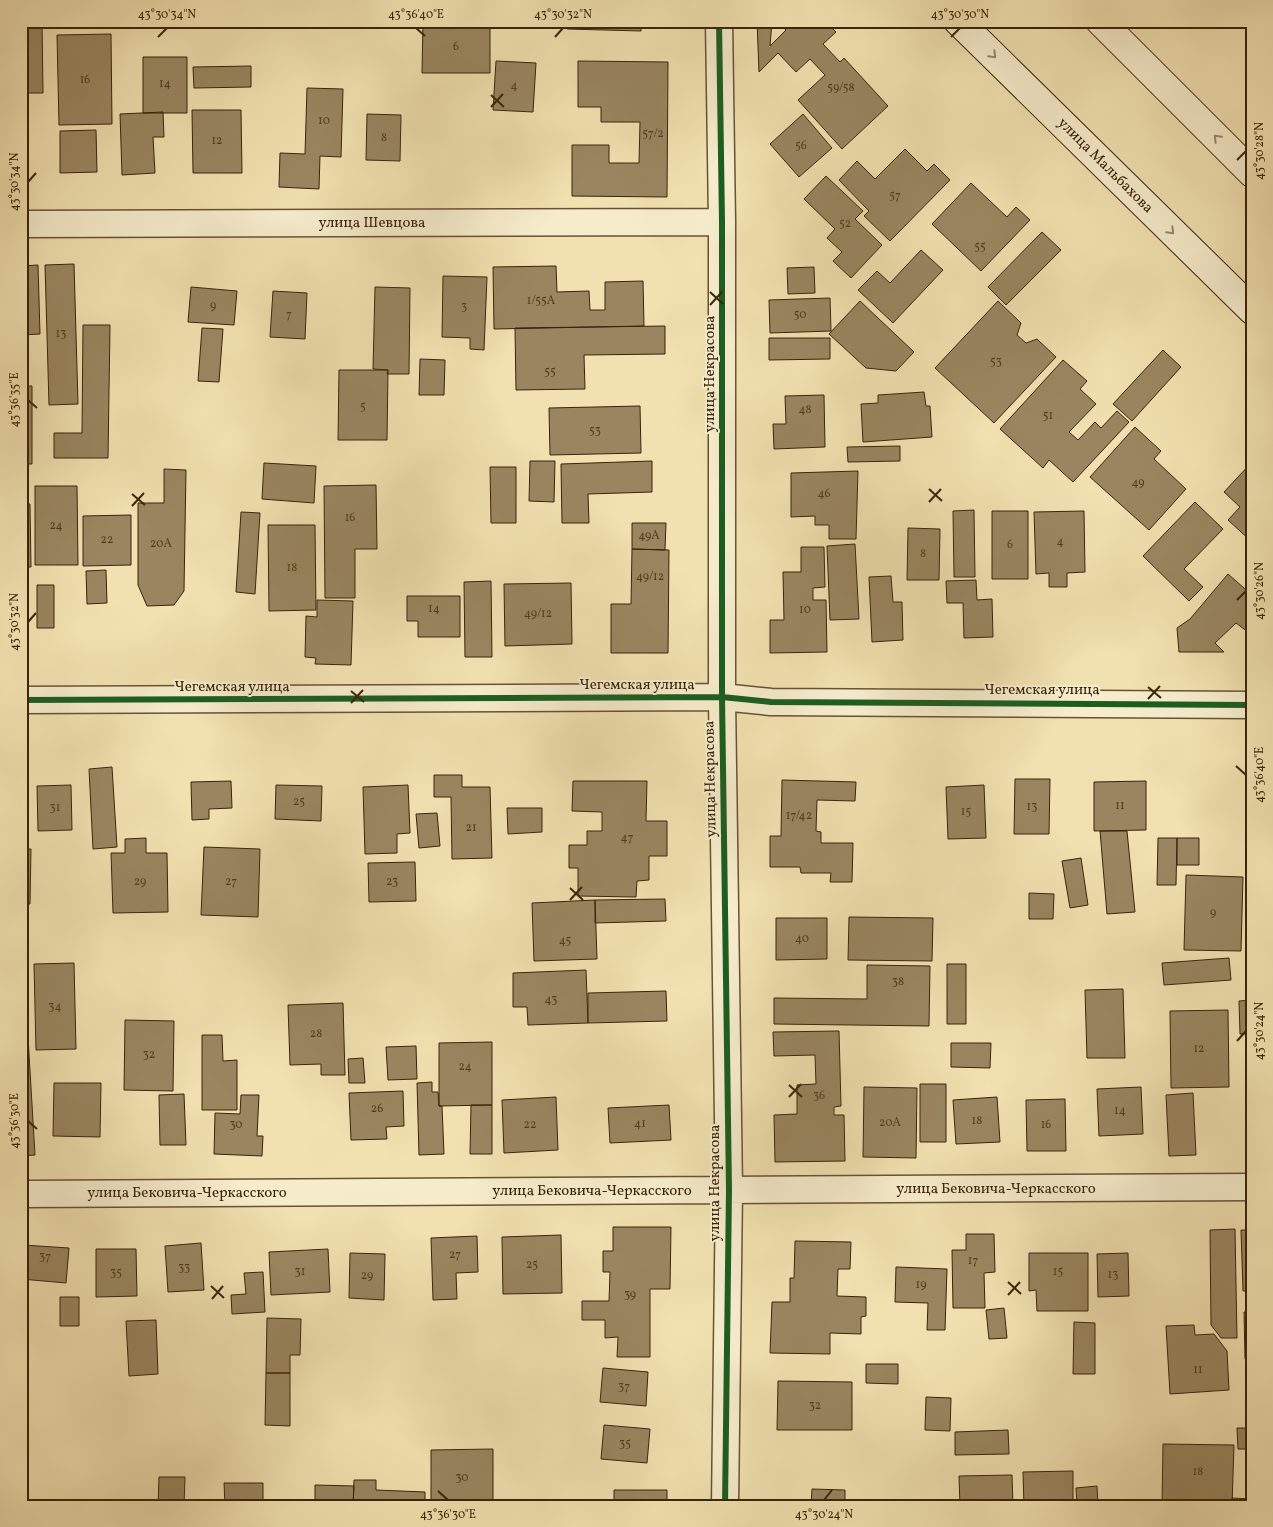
<svg xmlns="http://www.w3.org/2000/svg" width="1273" height="1527" viewBox="0 0 1273 1527" font-family="Vollkorn,serif">
<rect width="100%" height="100%" fill="#f1e1b0"/>
<filter id="stains"><feTurbulence type="fractalNoise" baseFrequency=".004" numOctaves="4"/><feColorMatrix values="0 0 0 0 .2 0 0 0 0 .09 0 0 0 0 .02 0 0 0 .5 -.17"/></filter>
<radialGradient id="worn" r=".72"><stop offset=".6" stop-color="#630" stop-opacity="0"/><stop offset="1" stop-color="#630" stop-opacity=".3"/></radialGradient>
<path fill="#998660" stroke="#39240a" d="M423,21H490V73H422Z
M567,21H641V31L567,29Z
M757,21H772L770,46L786,30L776,21H825L836,32L823,44L840,62L844,58L888,106L842,149L798,100L825,75L810,59L796,72L778,53L759,72Z
M42,22L43,93H21V23Z
M111,34L112,124L59,125L57,35Z
M143,57H187V113H143Z
M496,61L536,63L533,112L493,110Z
M578,61L668,62L667,197L572,196V145H609V163H639L640,122H601V107H578Z
M251,66V87L194,88L193,67Z
M307,88L343,89L341,157L320,156L319,189L279,187L280,153L305,154Z
M192,110H241L242,173H193Z
M21,112H23L26,168L21,169Z
M163,112L164,137H153L155,173L122,175L120,114Z
M367,114L401,115L400,161L366,160Z
M803,114L832,148L799,177L770,144Z
M96,130L97,172L60,173V131Z
M905,149L927,171L934,164L950,180L890,241L864,216L869,211L839,180L857,161L875,179Z
M826,176L863,211L855,219L882,245L851,278L833,261L842,252L827,238L835,229L804,199Z
M971,183L1007,217L1016,207L1030,220L981,271L932,224Z
M1042,232L1061,250L1006,305L988,287Z
M921,250L943,270L893,323L858,290L877,271L890,283Z
M74,264L78,404L49,405L45,265Z
M38,265L40,334L21,335V266Z
M556,266L557,292L589,291L590,310H605V282L643,281L644,326L494,329L493,267Z
M814,267L815,293L788,294L787,268Z
M443,276L487,277L484,350L470,349V338L442,337Z
M191,287L237,291L234,325L188,322Z
M375,287L410,288L409,374H387L388,370L373,369Z
M273,291L307,293L305,339L270,337Z
M830,298L831,331L770,333L769,300Z
M860,301L914,352L896,371L866,368L829,334Z
M998,301L1021,323L1017,335L1026,343L1037,339L1056,357L994,423L935,368Z
M83,325H110L108,458H54V433H82Z
M665,326V354L584,355L585,389L516,390L515,328Z
M202,328L223,329L219,382L198,381Z
M769,338H830V359L769,360Z
M1163,350L1181,367L1132,421L1113,404Z
M420,359L445,360L444,395H419Z
M1063,360L1087,381L1080,389L1096,404L1069,432L1078,440L1095,422L1101,428L1117,411L1129,422L1073,482L1049,460L1043,468L1000,429Z
M339,370H388L387,440H338Z
M21,373H25L24,386H32V464H21Z
M924,392L926,406H930L932,437L863,442L861,404L878,403V395Z
M824,395L825,447L774,449L773,424H786L785,396Z
M640,406L641,453L550,455L549,408Z
M1135,427L1161,451L1154,459L1186,489L1149,530L1090,477Z
M900,446V461L848,462L847,447Z
M530,461H555L554,502L529,501Z
M652,461V492L588,494L589,523H562L561,464Z
M1252,462V542L1228,520L1240,507L1224,492Z
M264,463L316,466L314,503L262,499Z
M490,467H516V523H491Z
M164,469L186,470L184,591L174,605L147,606L138,585V503H164Z
M858,471L856,539H829V525H815V516L791,517V473Z
M376,485L377,549H355V598H325L324,486Z
M35,486H77L78,565H35Z
M1195,502L1223,529L1184,569L1203,587L1189,601L1143,556Z
M21,504H30L31,567H21Z
M974,510L975,577H954L953,511Z
M992,511H1028V579H992Z
M1084,511L1085,572L1067,573V587H1049V573L1036,574L1034,512Z
M241,512L260,513L255,594L236,592Z
M131,515V565L83,566V516Z
M632,523H666L665,550L632,549Z
M268,525H315L316,610L269,611Z
M908,528L940,529L939,580H907Z
M855,544L859,619L830,620L827,546Z
M801,547H824L825,587L813,588V600H826L827,652L770,653V620H784L783,572H801Z
M632,549L669,550L668,653H611V604H631Z
M106,570L107,603L87,604L86,571Z
M1228,574L1252,595V635L1236,623L1215,643L1224,652H1179L1177,628L1190,619Z
M891,576L893,602H902L903,640L872,642L869,577Z
M976,580L977,600L992,599L993,637L964,638L963,603H947L946,581Z
M491,581L492,657H465L464,582Z
M571,583L572,644L505,646L504,584Z
M37,585H54V628H37Z
M407,596H460V637H418V621H407Z
M317,600L353,601L351,665L315,664L316,658L305,657L306,616L317,617Z
M112,767L117,847L93,849L89,769Z
M434,775H462V787H490L492,858L452,859L451,797H434Z
M1015,779H1050L1049,834H1014Z
M782,780L856,782L855,801L817,800L816,831L821,832V843H853L852,882H830L831,873H801L800,867H770V836H781Z
M231,781L232,808L209,809V819L192,820L191,782Z
M573,781H647L646,821H667V856H649V880L637,881L636,897L578,896V868H569V845H587V831H602V812L572,811Z
M1146,781V830L1094,831V782Z
M71,785L72,830L38,831L37,786Z
M276,785L322,786L321,821L275,819Z
M408,785L410,833L397,834V853L365,854L363,787Z
M984,785L986,838L948,839L946,787Z
M507,808H542V832L508,834Z
M437,813L440,846L419,848L416,814Z
M1100,831H1127L1135,912L1107,914Z
M146,838V853H167L168,912L113,913L111,853H125V839Z
M1158,838H1177L1176,885H1157Z
M1177,838H1199V865H1177Z
M204,847L260,849L258,917L201,915Z
M21,849H31L30,904H21Z
M1081,858L1088,905L1070,908L1062,861Z
M415,862L416,901L369,902L368,863Z
M1186,875L1243,877L1241,951L1184,950Z
M1029,893L1054,894L1053,919H1029Z
M665,899L666,921L595,923V900Z
M595,900L597,959L534,961L532,903Z
M849,917L933,918L932,961L848,960Z
M776,918H827V959L776,960Z
M1229,958L1231,980L1164,985L1162,963Z
M74,963L76,1049L36,1050L34,964Z
M947,964H966V1024H947Z
M867,965L930,966L929,1026L774,1024V998L867,999Z
M586,970L588,1023L528,1025L527,1007H513V973Z
M1123,989L1125,1058H1087L1085,990Z
M666,991L667,1021L588,1023V993Z
M1252,1000V1034H1240L1239,1001Z
M343,1003L345,1075H321V1064L290,1065L288,1005Z
M1228,1010L1229,1087L1171,1088L1170,1011Z
M21,1020H27L35,1155L21,1156Z
M125,1020L174,1021L173,1091L124,1090Z
M839,1031L841,1106L834,1107V1115H844L845,1161L775,1162L774,1115L797,1114V1085L816,1084L815,1055L774,1056L773,1032Z
M202,1035H222L223,1061L237,1060V1110H202Z
M492,1042V1105L439,1106V1043Z
M951,1043H991L990,1068L951,1067Z
M416,1046L417,1079L388,1080L386,1047Z
M363,1058L365,1083H349L348,1059Z
M432,1082V1092H438L439,1106H442L444,1154L419,1155L417,1083Z
M54,1083H101L100,1137L53,1136Z
M920,1084H946V1142H920Z
M864,1087L917,1088L916,1158L863,1157Z
M1141,1087L1143,1134L1099,1136L1097,1089Z
M403,1091L404,1126L386,1127L387,1139L351,1140L349,1093Z
M1193,1093L1196,1155L1169,1156L1166,1095Z
M184,1094L186,1145H160L159,1095Z
M241,1095H259L257,1136H263L262,1156L214,1154L215,1113L240,1114Z
M556,1097L558,1150L504,1153L502,1100Z
M997,1097L1000,1142L956,1144L953,1100Z
M1065,1099L1066,1151H1027L1026,1100Z
M471,1105H492V1154H470Z
M669,1105L671,1140L610,1143L608,1108Z
M613,1227H671L670,1289H650V1357H617L618,1337L605,1338V1320H582V1301H609L610,1272H603V1251H613Z
M1235,1229L1237,1338H1221L1211,1325L1210,1230Z
M1241,1230H1252V1291H1243Z
M966,1234H994L995,1272L984,1273L985,1308H953L952,1250H966Z
M561,1235L562,1293L503,1294L502,1237Z
M477,1236L478,1272L456,1273L457,1299L433,1300L431,1238Z
M795,1241L851,1242L850,1269H838L837,1296L866,1297V1316L861,1317V1334L830,1333V1354L770,1353L772,1302H790V1278H794Z
M201,1243L204,1290L168,1292L165,1246Z
M23,1245L69,1248L66,1283L21,1279Z
M96,1249H136L137,1296L96,1297Z
M328,1249L330,1292L271,1295L269,1252Z
M350,1253L385,1254L384,1300L349,1298Z
M1029,1253H1088V1311H1037L1036,1290L1029,1291Z
M1128,1253L1129,1296L1098,1297L1097,1254Z
M896,1267L947,1269L945,1330H927L928,1303L895,1302Z
M263,1272L265,1312L232,1314L231,1295L246,1294L244,1273Z
M60,1297H79V1326H60Z
M1004,1308L1007,1338L989,1339L986,1310Z
M1244,1312H1252V1359H1245Z
M267,1318L301,1319L300,1355H290V1373H266Z
M156,1320L158,1374L129,1376L126,1321Z
M1074,1322L1095,1323V1374H1073Z
M1194,1325L1195,1335L1214,1334L1227,1351L1229,1390L1170,1394L1166,1326Z
M866,1364H898V1384L866,1383Z
M603,1368L648,1372L646,1406L600,1402Z
M266,1373H290V1426L265,1425Z
M778,1381L852,1382V1430H777Z
M926,1397L951,1398L950,1431L925,1430Z
M604,1425L650,1429L647,1463L601,1459Z
M1237,1428H1252V1449H1238Z
M1008,1430L1009,1454L955,1455V1432Z
M1163,1444L1234,1445L1232,1506H1162Z
M493,1449V1506H431V1450Z
M1073,1471V1506H1024L1023,1472Z
M1012,1475L1013,1506H960L959,1476Z
M159,1477H185L184,1506H158Z
M354,1480H376V1490L425,1492V1506H353Z
M224,1483H263V1506H225Z
M315,1485L354,1486L353,1506H315Z
M1097,1486L1098,1506H1077L1076,1488Z
M812,1489L845,1490V1506H811Z
M614,1490H667V1506H566V1501H614Z
M1232,1498L1252,1499V1506H1232Z"/>
<g fill="none" stroke-linecap="round" stroke-linejoin="round">
<g stroke="#675334" stroke-width="29">
<path id="street" d="M719,21L722,222V697L729,1190L725,1506
M21,224L722,222
M21,700L722,697L771,702L1252,705
M21,1194L1252,1187"/>
</g>
<g stroke="#39240a" stroke-width="30">
<path id="secondary" d="M958,21L1252,310
M1100,21L1252,173"/>
</g>
<use href="#street" stroke="#f6eccc" stroke-width="26"/>
<use href="#secondary" stroke="#f6eccc" stroke-width="28"/>
<g stroke="#f6eccc" stroke-width="9">
<path id="cycleway" d="M719,21L722,222V697L729,1190L725,1506
M21,700L722,697L771,702L1252,705"/>
</g>
<use href="#cycleway" stroke="#1b5e20" stroke-width="6"/>
</g>
<defs><path id="oneway-chevron" d="M-2-3.5L2.5 0L-2 3.5" fill="none" stroke-width="1.6" stroke-linecap="round" stroke-linejoin="round" transform="scale(1.25)"/></defs>
<g stroke="#98886b">
<use href="#oneway-chevron" transform="translate(993 55) rotate(45)"/>
<use href="#oneway-chevron" transform="translate(1217 138) rotate(-135)"/>
<use href="#oneway-chevron" transform="translate(1171 231) rotate(45)"/>
</g>
<path fill="none" stroke="#39240a" stroke-width="2" d="M416,28L425,36M158,37L167,28M555,37L563,28M951,37L960,28M491,95L504,107M491,107L503,94M1237,160L1246,151M28,182L36,173M710,292L723,304M710,305L722,292M28,400L37,408M929,489L942,501M132,494L145,505M929,502L941,489M132,506L144,493M1237,600L1246,591M28,622L36,613M1148,687L1161,698M351,691L364,702M1148,699L1160,686M351,703L363,690M1236,766L1246,775M570,888L583,900M570,900L582,887M1237,1041L1246,1031M789,1085L802,1097M789,1097L801,1084M28,1121L37,1129M1008,1282L1021,1294M211,1286L224,1298M1008,1295L1020,1282M212,1299L223,1286M438,1491L448,1500M824,1500L832,1490"/>
<g text-anchor="middle" dominant-baseline="central" stroke-width="4" stroke-linejoin="round" paint-order="stroke">
<g font-size="12" fill="#513c20">
<text x="456" y="47">6</text>
<text x="85" y="80">16</text>
<text x="165" y="84">14</text>
<text x="514" y="86">4</text>
<text x="841" y="88">59/58</text>
<text x="324" y="121">10</text>
<text x="653" y="134">57/2</text>
<text x="384" y="138">8</text>
<text x="217" y="141">12</text>
<text x="801" y="146">56</text>
<text x="895" y="196">57</text>
<text x="845" y="224">52</text>
<text x="980" y="247">55</text>
<text x="541" y="301">1/55А</text>
<text x="213" y="306">9</text>
<text x="464" y="307">3</text>
<text x="289" y="315">7</text>
<text x="800" y="315">50</text>
<text x="61" y="334">13</text>
<text x="996" y="362">53</text>
<text x="550" y="372">55</text>
<text x="363" y="407">5</text>
<text x="805" y="410">48</text>
<text x="1048" y="416">51</text>
<text x="595" y="431">53</text>
<text x="1138" y="483">49</text>
<text x="824" y="494">46</text>
<text x="350" y="518">16</text>
<text x="56" y="526">24</text>
<text x="649" y="536">49А</text>
<text x="107" y="540">22</text>
<text x="1060" y="542">4</text>
<text x="161" y="544">20А</text>
<text x="1010" y="545">6</text>
<text x="923" y="554">8</text>
<text x="292" y="568">18</text>
<text x="650" y="577">49/12</text>
<text x="434" y="609">14</text>
<text x="805" y="610">10</text>
<text x="538" y="614">49/12</text>
<text x="299" y="802">25</text>
<text x="1120" y="806">11</text>
<text x="1032" y="807">13</text>
<text x="55" y="808">31</text>
<text x="966" y="812">15</text>
<text x="799" y="816">17/42</text>
<text x="471" y="828">21</text>
<text x="627" y="838">47</text>
<text x="140" y="882">29</text>
<text x="231" y="882">27</text>
<text x="392" y="882">23</text>
<text x="1213" y="913">9</text>
<text x="802" y="939">40</text>
<text x="565" y="941">45</text>
<text x="898" y="982">38</text>
<text x="551" y="1000">43</text>
<text x="55" y="1007">34</text>
<text x="316" y="1034">28</text>
<text x="1199" y="1049">12</text>
<text x="149" y="1055">32</text>
<text x="465" y="1067">24</text>
<text x="819" y="1096">36</text>
<text x="377" y="1109">26</text>
<text x="1120" y="1111">14</text>
<text x="977" y="1121">18</text>
<text x="890" y="1123">20А</text>
<text x="640" y="1124">41</text>
<text x="236" y="1125">30</text>
<text x="530" y="1125">22</text>
<text x="1046" y="1125">16</text>
<text x="455" y="1255">27</text>
<text x="45" y="1257">37</text>
<text x="973" y="1261">17</text>
<text x="532" y="1265">25</text>
<text x="184" y="1268">33</text>
<text x="300" y="1272">31</text>
<text x="1058" y="1272">15</text>
<text x="116" y="1273">35</text>
<text x="1113" y="1275">13</text>
<text x="367" y="1276">29</text>
<text x="921" y="1285">19</text>
<text x="630" y="1295">39</text>
<text x="1198" y="1370">11</text>
<text x="624" y="1387">37</text>
<text x="815" y="1406">32</text>
<text x="625" y="1444">35</text>
<text x="1198" y="1472">18</text>
<text x="462" y="1478">30</text>
</g>
<g font-size="15" fill="#39240a" stroke="#f6eccc">
<text transform="translate(1105 166) rotate(45)">улица Мальбахова</text>
<text x="372" y="223">улица Шевцова</text>
<text transform="translate(710 374) rotate(-90)">улица Некрасова</text>
<text x="637" y="685">Чегемская улица</text>
<text x="232" y="687">Чегемская улица</text>
<text x="1042" y="690">Чегемская улица</text>
<text transform="translate(711 779) rotate(-91)">улица Некрасова</text>
<text transform="translate(715 1183) rotate(-90)">улица Некрасова</text>
<text x="996" y="1189">улица Бековича-Черкасского</text>
<text x="592" y="1191">улица Бековича-Черкасского</text>
<text x="187" y="1193">улица Бековича-Черкасского</text>
</g>
</g>
<rect width="1273" height="1527" fill="none" stroke="#f1e1b0" stroke-width="55"/>
<rect x="28" y="28" width="1218" height="1472" fill="none" stroke="#39240a" stroke-width="2"/>
<g font-size="12" text-anchor="middle" fill="#39240a">
<text x="167" y="18">43°30'34"N</text>
<text x="416" y="18">43°36'40"E</text>
<text x="563" y="18">43°30'32"N</text>
<text x="960" y="18">43°30'30"N</text>
<text transform="translate(1259 151) rotate(-90)" y="4">43°30'28"N</text>
<text transform="translate(14 182) rotate(-90)" y="4">43°30'34"N</text>
<text transform="translate(14 400) rotate(-90)" y="4">43°36'35"E</text>
<text transform="translate(1259 591) rotate(-90)" y="4">43°30'26"N</text>
<text transform="translate(14 622) rotate(-90)" y="4">43°30'32"N</text>
<text transform="translate(1259 775) rotate(-90)" y="4">43°36'40"E</text>
<text transform="translate(1259 1031) rotate(-90)" y="4">43°30'24"N</text>
<text transform="translate(14 1121) rotate(-90)" y="4">43°36'30"E</text>
<text x="448" y="1518">43°36'30"E</text>
<text x="824" y="1518">43°30'24"N</text>
</g>
<rect width="100%" height="100%" filter="url(#stains)"/>
<rect width="100%" height="100%" fill="url(#worn)"/>
</svg>
